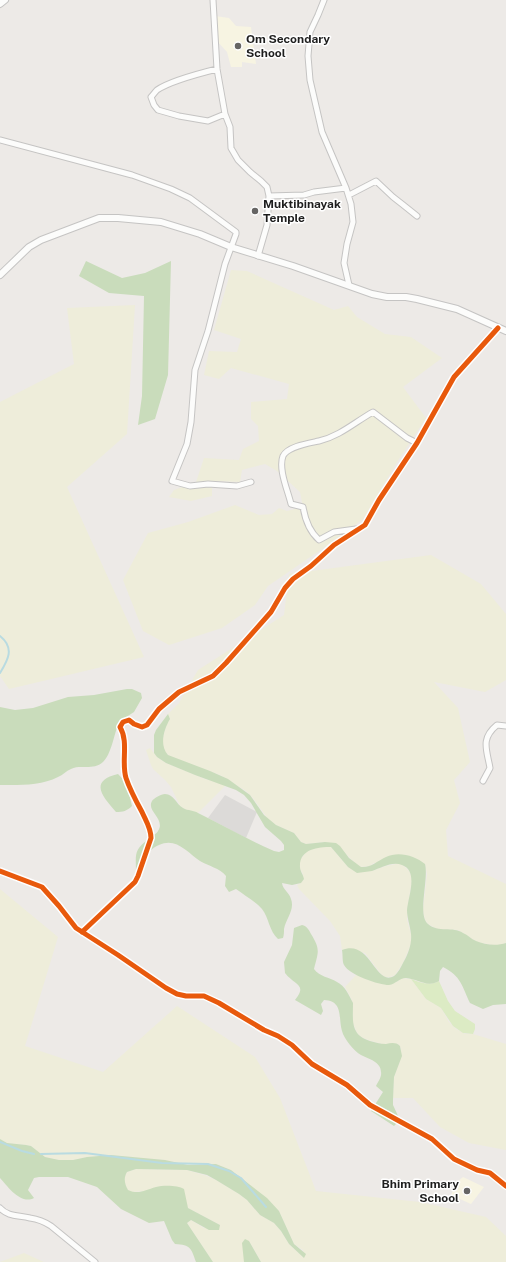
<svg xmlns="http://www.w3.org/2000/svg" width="506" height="1262" viewBox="0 0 506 1262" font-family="'Public Sans',sans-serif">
<rect width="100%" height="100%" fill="#edeae7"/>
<path fill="#dcdad8" d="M225,795L257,812L246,838L208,818Z"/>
<path fill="#f7f4e2" d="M215,16L229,18L236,26L251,27L256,64L242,62V67H231L227,52L217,41Z
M463,1177L484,1187L471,1204L451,1195L457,1182Z"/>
<path fill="#eeedda" d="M231,270L247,271L334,310L348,306L357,317L385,334L411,337L442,358L403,387L426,418L399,459L363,519L322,549L268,586L255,605L222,628L169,645L143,631L123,580L148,533L188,522L235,505L259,515L272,514L279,508L287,511L303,507L300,492L277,471L265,464L242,470L240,482L216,481L212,488V496L191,501L169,497L174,490L196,482L204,458L239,460L243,449L259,441L258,426L251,419V402L287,399L289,384L231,368L219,379L204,375L209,351L237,352L241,339L214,330Z
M135,305L127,434L67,487L144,657L9,689L0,676V402L74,364L67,308Z
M431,555L481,584L506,614V680L485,692L434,682L458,708L470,762L454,780L460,803L446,830L448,856L506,884V943L501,945H492L477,942L458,930L437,929L428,924L425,920L423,910L427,874L425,864L374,863L370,866L361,867L356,864L346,854L325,842L306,844L301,842L294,833L276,825L268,819L253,798L246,791L220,775L172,758L165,752L163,747V737L167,723L170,719L168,714L179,703L198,670L284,615L289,574Z
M150,748L157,757L166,763L205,779L226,785L198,813L184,809L180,806L171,787L165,780L153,769L151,765L146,750Z
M316,847H331L348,867L372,871L386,866L396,864H401L405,867L409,871L411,875L412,880L408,904L407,920L411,934V944L403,963L395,975L390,977H385L381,974L365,953L345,949L342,950L340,936L330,921L299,889L297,885L301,883L303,874L300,869V860L306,852Z
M0,889L58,937L25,1046L103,1072L177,1006L255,1057L280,1098L316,1191L420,1202L486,1217L506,1236V1262H261L249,1241L244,1262H213L187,1223L191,1220L204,1228L220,1225L188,1208L186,1203L147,1191L132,1192L128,1191L124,1181L125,1176L127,1172L136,1169L187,1170L207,1176L216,1180L239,1194L247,1200L260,1215L274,1223L281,1231L289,1244L304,1258L303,1250L294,1244L279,1211L231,1170L216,1164L188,1165L165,1160L111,1155L87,1157L73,1160H59L45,1157L31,1146L26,1145L7,1143L0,1139Z
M356,975L374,982H397L401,978L411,979L426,999L441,1008L449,1022L456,1029L465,1034H473L506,1044V1150L469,1143L440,1127L413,1098H393L394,1077L401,1058V1048L398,1044H382L368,1040L361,1037L357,1033L353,1023L352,1000L345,987Z
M24,1253L44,1262H0Z"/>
<path fill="#dcebc4" d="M411,979C421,983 430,986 439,981L448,1001L455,1011L475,1024V1029L473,1034L463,1033L453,1026L441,1008L426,999Z"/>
<path fill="#c9dcbb" d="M86,261L122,278L145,273L171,261L168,375L155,419L138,425L142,396L144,296L109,293L79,276Z
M127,689H132L141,693L142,698L134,712L120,721L118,725C114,735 111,755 103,762C93,771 80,764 71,769C66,771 63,775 58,777C41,786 19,785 0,785V707L15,710L33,708L68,697L94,695Z
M168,714L170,719C164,729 159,745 168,755L210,771L228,779L250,795L264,815L276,825L294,833L301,842L306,844L325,842L336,843L340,846L349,858L361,867C371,868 377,861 386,857C399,851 415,856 425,864C429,879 417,915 428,924C438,933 453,926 463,933C468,935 471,939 476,941C485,945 497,946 506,943V1004L493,1005L483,1009L470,1003C462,986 461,976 443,967L440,971L439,981C427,988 418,979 406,978C399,978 396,984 389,985C379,985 349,975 344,965C342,961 343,955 342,950C371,939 375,987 394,976C398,973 401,967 403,963C408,954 412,944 411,934C410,925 407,918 407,910C408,897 419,871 402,865C392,861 381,868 372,871C367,872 362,872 357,873L348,867L331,847C318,847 299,849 300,867C300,871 303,874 304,879L301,883L292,885L282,883C283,890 289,892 291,899C295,910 286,918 284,929C284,932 284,935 283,938L278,939C269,931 269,918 262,909C256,902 244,895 236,889L229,892L225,886L226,876C220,868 208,866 200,861C187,852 176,837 159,845C154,847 150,850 148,855C145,860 145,867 142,872L136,873C136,855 133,850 149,839C151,836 157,834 158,831C166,819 146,811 152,801C154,798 161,794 165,794C174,794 176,804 183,808C188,811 194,810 198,813C223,825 248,840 274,851L279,852L284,850V845L281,841L265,827L251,803L244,795L236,790L195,775L166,763L157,757L154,753V735L156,730Z
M118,774C128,783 129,794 132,806C127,811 123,812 116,812C103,797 88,781 118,774Z
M302,925C307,926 309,930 311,934C321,950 318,952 314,969C320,977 329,977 337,982C345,986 349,995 353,1003C353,1020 350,1035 370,1041C375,1042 380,1044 386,1044C391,1043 396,1042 400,1046L402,1056L394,1077L393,1100V1105L399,1118L396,1124L394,1126L371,1111L383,1092L376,1086C378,1082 382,1077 381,1072C381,1062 369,1059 361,1055C354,1051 344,1039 342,1031C338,1018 344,1001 324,1000L321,1004L323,1011L321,1015L295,1000C308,984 294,985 285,973L284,962L292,945L294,928Z
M0,1139L7,1143L26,1145L31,1146L45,1157L59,1160H73L87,1157L111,1155L165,1160L188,1165L216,1164L231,1170L267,1198L279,1211L294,1244L306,1254L304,1258L289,1244L281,1231L274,1223L260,1215L247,1200L239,1194L216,1180L207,1175L187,1170L136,1169L127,1172C123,1179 125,1184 128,1190C139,1195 145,1190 156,1187C163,1185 178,1185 184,1189L188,1208L220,1225L219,1230H209L191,1220L187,1223L213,1262H196C191,1248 191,1245 175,1244L172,1240L164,1221L149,1223L121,1209L97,1187L68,1177H39L34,1178L28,1190L34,1198C21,1205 8,1187 0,1178Z
M245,1239L249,1241L261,1262H244L242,1243Z"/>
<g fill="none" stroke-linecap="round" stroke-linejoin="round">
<path stroke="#b9dbe1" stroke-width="2" d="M0,636C15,648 8,660 0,673
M0,1142L22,1151L34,1154
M41,1154L85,1153L162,1163L208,1164L229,1171L241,1178L266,1207"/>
<g stroke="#c5c4c3" stroke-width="7">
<path id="minor" d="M213,0L217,69L225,114L230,127L231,148L238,160L250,172L261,181L267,187L269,196L267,225L258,256
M324,0L318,15L310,32L308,56L310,80L322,132L346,188L351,204L353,222L347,244L344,263L349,285
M217,69C201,73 170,81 157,90C155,92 153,95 151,97L154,105L158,110L179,116L208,121L225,114
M0,140L132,175L171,189L190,198L236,232V234L225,264L208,331L195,370L191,422L187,444L172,481L190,486L208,484L237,486L251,482
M349,195L376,181L393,197L402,204L417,216
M269,196L304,195L314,192L346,188
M356,529L334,532L319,540C310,532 305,519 303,507L291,504C288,491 278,469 283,456C288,446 310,443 319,441C340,436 355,422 373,412L407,438L417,443
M483,781L490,768C487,750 480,739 497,725L506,726
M0,871L42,887L59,906L76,928L118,955L166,988L177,994L186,996H204L219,1003L264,1030L278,1036L292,1045L312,1064L347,1085L370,1105L432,1139L454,1159L477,1170L490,1173L506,1186
M82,932L135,882L138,876L151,838C151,828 146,821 142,812C136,801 130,790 126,778C121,762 129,742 120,727L123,722L129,720L134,724L142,727L147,725L159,709L179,692L213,676L226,663L271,612L285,588L293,579L311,566L334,545L365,525L379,500L417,443L454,377L498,328
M0,1208C8,1217 19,1215 30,1218C37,1219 45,1222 51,1226L95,1262"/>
</g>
<g stroke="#c5c4c3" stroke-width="8">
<path id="tertiary" d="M0,4L5,0
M0,275L29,247L41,240L99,218H118L161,222L200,234L231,247L293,266L372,294L387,297H406L417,299L457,309L506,331"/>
</g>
<use href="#minor" stroke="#fcfcfb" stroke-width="5"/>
<use href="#tertiary" stroke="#fcfcfb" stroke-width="6"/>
<g stroke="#fff" stroke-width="8">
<path id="cycleway" d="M0,871L42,887L59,906L76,928L118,955L166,988L177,994L186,996H204L219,1003L264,1030L278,1036L292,1045L312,1064L347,1085L370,1105L432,1139L454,1159L477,1170L490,1173L506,1186
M82,932L135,882L138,876L151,838C151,828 146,821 142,812C136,801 130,790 126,778C121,762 129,742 120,727L123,722L129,720L134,724L142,727L147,725L159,709L179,692L213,676L226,663L271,612L285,588L293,579L311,566L334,545L365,525L379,500L417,443L454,377L498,328"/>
</g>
<use href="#cycleway" stroke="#e8590c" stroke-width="5"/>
</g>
<g fill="#666564" stroke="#fff" stroke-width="1.5">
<circle cx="238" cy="46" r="4"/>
<circle cx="255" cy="211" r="4"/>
<circle cx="467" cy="1191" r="4"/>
</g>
<g text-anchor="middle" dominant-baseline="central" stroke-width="3" stroke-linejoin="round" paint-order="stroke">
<g font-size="12" font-weight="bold" fill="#1e1e1e" stroke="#fff" text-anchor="start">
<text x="246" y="39">Om Secondary<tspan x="246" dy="14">School</tspan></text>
<text x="263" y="204">Muktibinayak<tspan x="263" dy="14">Temple</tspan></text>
<text x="459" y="1184" text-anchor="end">Bhim Primary<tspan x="459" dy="14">School</tspan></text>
</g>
</g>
</svg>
